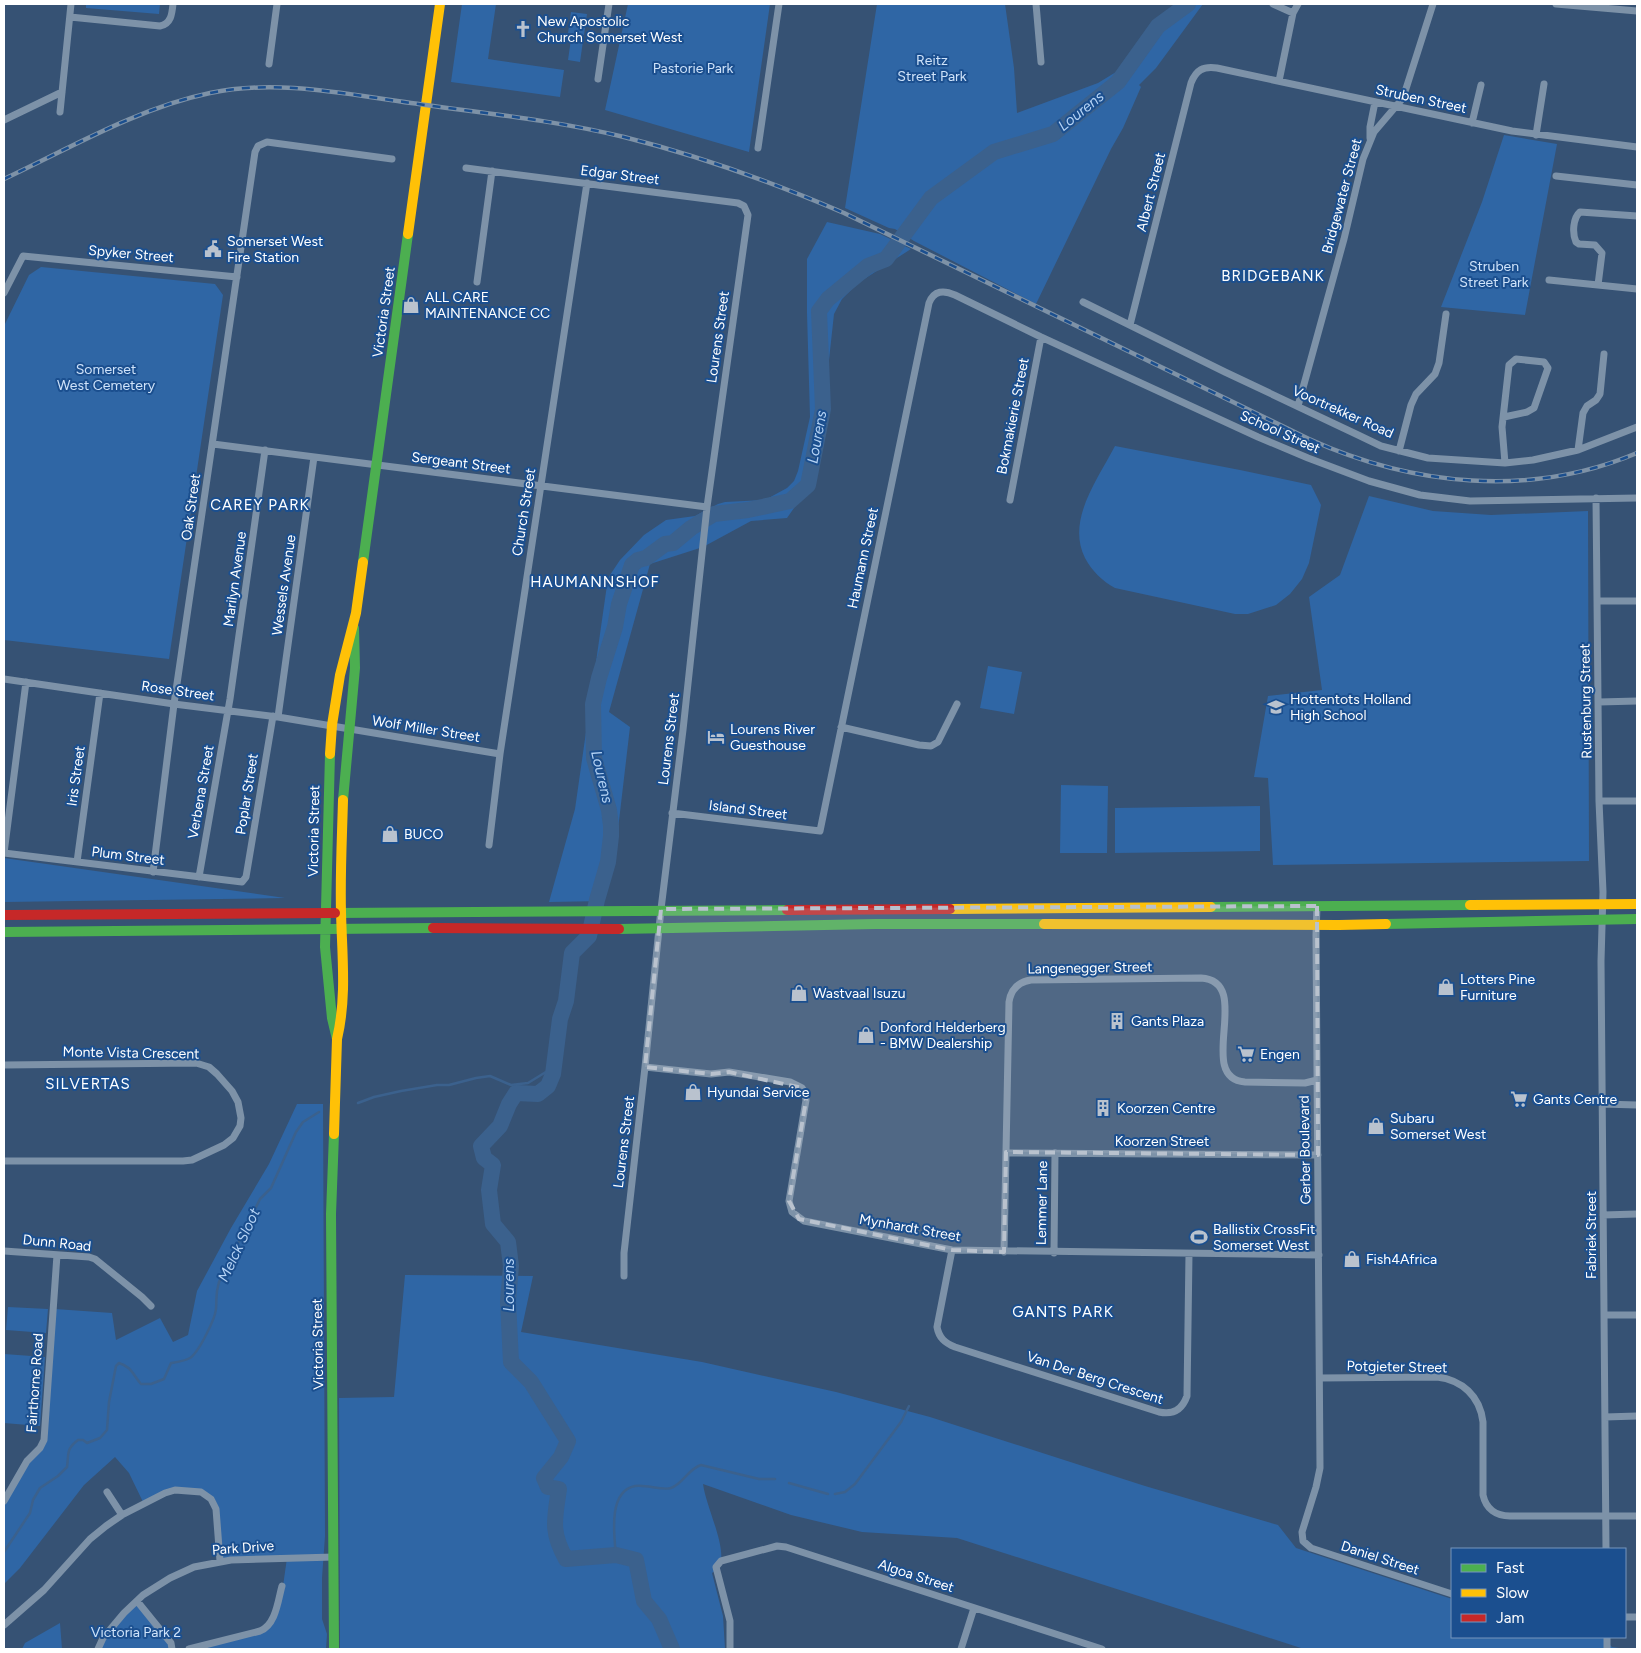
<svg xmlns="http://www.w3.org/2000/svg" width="1641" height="1653" viewBox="0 0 1641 1653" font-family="Figtree,sans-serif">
<rect width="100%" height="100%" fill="#365274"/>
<path fill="#2f66a5" d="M86,4H160L159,14L86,8Z
M462,4H496L488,59L564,70L560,97L451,82Z
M628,4H770L749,152L605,110Z
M877,4H1005L1014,68L1017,113L1098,83L1116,72L1155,26L1170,13L1178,4H1203L1156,68L1139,85L1141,87L1123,128L1111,149L1036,304L914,241L895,229L889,228L845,208Z
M571,12L587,14L584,35L568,33Z
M571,39L583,41L580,62L568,60Z
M1504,135L1557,144L1525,315L1441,307L1482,202Z
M827,222L880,234L911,249L858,283L842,299L834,314L829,360V398L827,417L813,481L787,518L751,521L703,547L650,564L609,712L630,727L613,872H609L604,901L549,902L575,809L608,578L620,560L644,535L666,520L695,516L718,504L725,502L765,500L787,488L794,481L798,471L810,417L807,313V259Z
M41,267L215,284L223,295L169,659L4,640V326L29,275Z
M1115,446L1240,470L1311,485L1321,505L1309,563L1302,579L1290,594L1276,605L1248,614H1235L1115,588C1102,581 1092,571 1085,558C1066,520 1098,479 1115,446Z
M1369,496L1433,511L1491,515L1588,511L1589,861L1273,865L1268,778L1254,777L1268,696L1322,690L1309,597L1340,575Z
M988,666L1022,672L1014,714L980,708Z
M1061,785L1108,786L1107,853H1060Z
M1260,806V851L1115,853V808Z
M4,858L285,898L4,902Z
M297,1104H323L325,1536L322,1578V1619L327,1634L326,1649H194L267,1628L283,1586L287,1558L220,1560L216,1509L207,1494L175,1490L144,1504L129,1473L115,1457L84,1485L20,1568L4,1584V1502L28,1461L40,1449L55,1309L112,1313L116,1340L160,1318L173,1342L188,1335L197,1291L231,1228L269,1164Z
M405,1275L533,1276L521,1332L702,1362L836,1392L930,1417L1145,1486L1278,1525L1296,1548L1452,1599V1637H1603L1612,1647L1626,1649H1304L957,1538L862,1532L791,1515L703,1484C706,1506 724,1541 721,1561C720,1566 716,1571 712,1573L723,1616L725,1649H340L339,1398L394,1397Z
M8,1307L48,1309L46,1333L6,1330Z
M4,1354L45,1357L40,1426L4,1423Z
M137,1601L174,1649H99V1647Z
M60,1623L62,1649H22L25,1643Z"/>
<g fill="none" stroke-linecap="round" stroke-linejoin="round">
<path stroke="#3b618d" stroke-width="2.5" d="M358,1103L374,1097L401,1091L437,1085H449L476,1078L490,1076L511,1085L528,1083L554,1067
M789,1483L828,1494
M835,1494L845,1492L855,1484L901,1422L909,1406
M4,1552L30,1513L33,1500L40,1488L58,1476L67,1467C69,1453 66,1449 78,1440H83L87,1443L100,1438L107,1430L109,1402L116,1366L119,1363C132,1367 133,1375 141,1384H151L164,1379L171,1363C177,1362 185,1361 190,1358C199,1352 215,1319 216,1309C217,1297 215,1296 219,1282L260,1199L271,1188L296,1132L303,1122L319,1112
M616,1555C614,1535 608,1491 635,1486C646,1484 662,1491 671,1488C683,1484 688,1469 701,1465L759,1479H775"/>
<path stroke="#3b618d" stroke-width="16" d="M672,1649L659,1619L644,1601L636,1560L616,1555L566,1559C550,1531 555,1518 559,1489L548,1487L544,1478L561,1457L568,1441L531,1382L511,1362L508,1301L511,1266L508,1242L493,1224L489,1190L493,1165L484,1158L481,1146L500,1126L509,1104L516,1093L538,1094L548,1086L553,1074L560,1019L566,1001L572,953L589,936L597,900L608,862L611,836V826L609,810L594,758L593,704L599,678L615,627L619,604L632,565L638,560L646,558L665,544L673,543L691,528L714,514L748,510L790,501L808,485L823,409L819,311L828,299L868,266L886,259L931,198L994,152L1053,134L1118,82L1158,26L1188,4"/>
<path stroke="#7d92a8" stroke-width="7" d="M1036,4L1041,62
M1273,4L1293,13
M1556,4L1637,11
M70,17L160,26C171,24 172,14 173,4
M269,64L277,4
M598,79L609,4
M1279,81L1293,13L1298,4
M60,112L71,4
M4,120L62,92
M1472,123L1481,85
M1536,135L1544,84
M1370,138V127L1375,102
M758,148L779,4
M466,168L738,203L744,206L748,215L707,507L683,730L661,909L645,1067L624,1253V1276
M1556,176L1637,185
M1549,280L1637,289
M477,282L492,171
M1598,285L1602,253L1595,245L1579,244L1576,242C1572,233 1573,218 1580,212L1637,216
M4,293L23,256L237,277
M1083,302L1225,372L1356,434L1381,446L1428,458L1505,463L1533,460L1578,450L1637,427
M1130,325L1191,83C1196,70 1203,66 1217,68L1512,131L1637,147
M1298,406L1344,239L1363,159L1374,132L1403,98L1433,4
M1504,417L1527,412L1534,408L1548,368L1544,362L1516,359L1509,365L1502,427L1505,463
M213,444L707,507
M1578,450L1583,413L1587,406L1596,400L1600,394L1604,354
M1399,451L1411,405L1416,394L1435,374L1439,363L1446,314
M1596,498L1599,801L1603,892L1601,961L1606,1549
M1010,500L1041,337
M1597,601H1637
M4,679L174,704L278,717L500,754
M1599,702L1637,701
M278,717L314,457
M841,727L919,745L931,746L938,742L957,704
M1599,801H1637
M672,813L820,831L929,303C934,290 944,290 955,295L1041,337L1258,437L1308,458L1369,481L1420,495L1470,501L1637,498
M489,845L500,754L587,183
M4,853L242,882L246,877L273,716
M4,853L26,682
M77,862L100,693
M153,872L174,704L255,152L258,146L267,142L392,159
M199,877L230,699L265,450
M1317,906L1316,935L1320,1468L1316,1487L1302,1532L1303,1541L1311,1548L1452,1594
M4,1065L196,1063L209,1067L217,1074L232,1091L238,1102L241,1118L240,1126L233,1138L224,1145L192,1160L183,1161H4
M645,1067L711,1074L729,1072L790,1082L802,1088L804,1091L806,1100L789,1201L792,1212L804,1221L952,1250L1319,1255
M1602,1104L1637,1105
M1006,1153L1318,1155
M1603,1215L1637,1214
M952,1250L937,1327C939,1338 945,1343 955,1347L1159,1412C1173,1415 1182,1410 1187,1396L1189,1254
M4,1251L89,1257L95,1259L142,1297L151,1306
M1004,1252L1009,1002C1011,989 1018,982 1031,980L1201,978C1255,981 1194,1078 1245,1082L1305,1083L1317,1080
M1054,1253L1055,1153
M1604,1315H1637
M1320,1378L1437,1377C1462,1380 1480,1396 1483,1422V1495C1486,1509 1496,1516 1510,1516H1637
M1605,1417L1637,1416
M107,1492L122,1515
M4,1501L27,1461L40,1448L44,1440L57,1255
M137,1601L171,1643L172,1649
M1625,1617H1637
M4,1625L44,1590L90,1539L106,1526L122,1515L165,1493L175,1490L201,1492L211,1499L216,1509L220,1561
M1607,1637V1649
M98,1649L103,1638L124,1613L143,1595L170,1578L194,1567L231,1560L334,1557
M189,1649L260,1631C276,1625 278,1600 282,1586
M730,1649V1621L716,1567L721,1561L777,1546L786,1547L1102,1649
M961,1649L974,1608"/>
<path stroke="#4caf50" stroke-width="10" d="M363,562L408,234
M330,754L325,947L332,1018L337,1039
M343,800L355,668L354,628
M1211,907L1470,905
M335,913L787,910
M1386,924L1637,919
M619,929L875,924H1044
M4,932L433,928
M334,1134L331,1214L334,1649"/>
<path stroke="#ffc107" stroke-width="10" d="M408,234L440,4
M330,754L332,725L340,675L356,613L363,562
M1470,905L1637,904
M950,909L1211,907
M1044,924L1339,925L1386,924
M334,1134L337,1039C347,997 342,955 341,912C340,875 342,838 343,800"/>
<path stroke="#c62828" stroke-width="10" d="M787,910L950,909
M4,915L335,913
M433,928L619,929"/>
<g stroke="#7e92a7" stroke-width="4.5">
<path id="rail" d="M4,179C70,148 138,108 210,93C276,79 345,94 411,103C482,113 554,120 624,137C700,156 772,182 844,213L1309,439C1412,486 1531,498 1637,453"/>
</g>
<use href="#rail" stroke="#1b4f8f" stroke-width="2.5" stroke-dasharray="8" stroke-linecap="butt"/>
</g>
<path fill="#b9c2ce" fill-opacity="0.2" stroke="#b9c2ce" stroke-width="4" stroke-dasharray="10 6" stroke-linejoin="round" d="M1317,906L1318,1155L1006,1152L1004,1252L952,1250L799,1219L789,1201L806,1100L802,1088L729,1072L711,1074L645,1067L661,909Z"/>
<defs>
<g id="church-bare" transform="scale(1.35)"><path d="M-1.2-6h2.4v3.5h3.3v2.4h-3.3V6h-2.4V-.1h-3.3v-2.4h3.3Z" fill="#b9c2ce" stroke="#1b4f8f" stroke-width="2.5" paint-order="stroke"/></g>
<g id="civic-bare" transform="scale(1.35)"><path d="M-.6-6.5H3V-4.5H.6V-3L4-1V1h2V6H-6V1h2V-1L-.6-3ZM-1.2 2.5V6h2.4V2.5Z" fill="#b9c2ce" stroke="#1b4f8f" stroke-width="2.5" paint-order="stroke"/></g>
<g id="shop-bare" transform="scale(1.35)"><path d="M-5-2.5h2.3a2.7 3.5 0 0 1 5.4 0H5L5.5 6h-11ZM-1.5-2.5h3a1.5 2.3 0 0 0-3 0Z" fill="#b9c2ce" stroke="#1b4f8f" stroke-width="2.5" paint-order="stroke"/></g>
<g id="school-bare" transform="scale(1.35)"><path d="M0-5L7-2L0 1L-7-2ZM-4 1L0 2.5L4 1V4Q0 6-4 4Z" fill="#b9c2ce" stroke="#1b4f8f" stroke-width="2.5" paint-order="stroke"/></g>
<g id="hotel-bare" transform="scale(1.35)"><path d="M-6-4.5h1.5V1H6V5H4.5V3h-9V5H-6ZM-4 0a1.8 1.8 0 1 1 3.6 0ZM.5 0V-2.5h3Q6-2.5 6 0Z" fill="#b9c2ce" stroke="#1b4f8f" stroke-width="2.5" paint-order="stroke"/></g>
<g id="building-bare" transform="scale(1.35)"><path d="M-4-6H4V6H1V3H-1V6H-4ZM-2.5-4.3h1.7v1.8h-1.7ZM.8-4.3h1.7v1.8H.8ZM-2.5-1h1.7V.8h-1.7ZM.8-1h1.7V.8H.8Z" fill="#b9c2ce" stroke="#1b4f8f" stroke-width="2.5" paint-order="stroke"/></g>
<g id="supermarket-bare" transform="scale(1.35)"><path d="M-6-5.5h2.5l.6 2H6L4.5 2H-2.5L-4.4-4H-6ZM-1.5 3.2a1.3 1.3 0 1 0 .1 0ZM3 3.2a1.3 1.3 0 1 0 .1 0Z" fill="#b9c2ce" stroke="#1b4f8f" stroke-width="2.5" paint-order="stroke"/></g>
<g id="stadium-bare" transform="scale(1.35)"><path d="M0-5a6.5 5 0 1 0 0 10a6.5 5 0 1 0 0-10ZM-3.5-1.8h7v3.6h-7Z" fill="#b9c2ce" stroke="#1b4f8f" stroke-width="2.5" paint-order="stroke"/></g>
</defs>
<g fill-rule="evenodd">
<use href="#church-bare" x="523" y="29"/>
<use href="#civic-bare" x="213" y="249"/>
<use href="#shop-bare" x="411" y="305"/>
<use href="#school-bare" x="1276" y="707"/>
<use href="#hotel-bare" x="716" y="737"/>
<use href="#shop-bare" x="390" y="834"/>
<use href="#shop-bare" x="1446" y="987"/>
<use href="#shop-bare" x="799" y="993"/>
<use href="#building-bare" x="1117" y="1021"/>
<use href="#shop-bare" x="866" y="1035"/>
<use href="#supermarket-bare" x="1246" y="1054"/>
<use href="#shop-bare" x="693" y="1092"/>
<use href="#supermarket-bare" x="1519" y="1099"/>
<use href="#building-bare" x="1103" y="1108"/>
<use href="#shop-bare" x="1376" y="1126"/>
<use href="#stadium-bare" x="1199" y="1237"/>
<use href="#shop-bare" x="1352" y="1259"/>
</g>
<g text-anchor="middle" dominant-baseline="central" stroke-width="4" stroke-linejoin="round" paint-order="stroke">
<g font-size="14" fill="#fff" stroke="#1b4f8f" text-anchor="start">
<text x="537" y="21">New Apostolic<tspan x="537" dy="16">Church Somerset West</tspan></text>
<text x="227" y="241">Somerset West<tspan x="227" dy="16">Fire Station</tspan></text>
<text x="425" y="297">ALL CARE<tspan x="425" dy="16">MAINTENANCE CC</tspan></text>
<text x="1290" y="699">Hottentots Holland<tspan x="1290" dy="16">High School</tspan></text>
<text x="730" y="729">Lourens River<tspan x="730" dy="16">Guesthouse</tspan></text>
<text x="404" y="834">BUCO</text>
<text x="1460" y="979">Lotters Pine<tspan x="1460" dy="16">Furniture</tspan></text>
<text x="813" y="993">Wastvaal Isuzu</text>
<text x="1131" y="1021">Gants Plaza</text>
<text x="880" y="1027">Donford Helderberg<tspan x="880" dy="16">- BMW Dealership</tspan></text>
<text x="1260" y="1054">Engen</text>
<text x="707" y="1092">Hyundai Service</text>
<text x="1533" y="1099">Gants Centre</text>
<text x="1117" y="1108">Koorzen Centre</text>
<text x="1390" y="1118">Subaru<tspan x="1390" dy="16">Somerset West</tspan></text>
<text x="1213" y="1229">Ballistix CrossFit<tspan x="1213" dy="16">Somerset West</tspan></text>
<text x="1366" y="1259">Fish4Africa</text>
</g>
<g font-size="14" fill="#cfe3fa" stroke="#1b4f8f">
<text x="932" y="60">Reitz<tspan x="932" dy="16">Street Park</tspan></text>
<text x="693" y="68">Pastorie Park</text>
<text x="1494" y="266">Struben<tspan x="1494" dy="16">Street Park</tspan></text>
<text x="106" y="369">Somerset<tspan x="106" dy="16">West Cemetery</tspan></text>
<text x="136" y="1632">Victoria Park 2</text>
</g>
<g font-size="14" fill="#fff" stroke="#1b4f8f">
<text transform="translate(1421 99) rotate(12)">Struben Street</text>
<text transform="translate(620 175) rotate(7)">Edgar Street</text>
<text transform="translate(1151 192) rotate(-76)">Albert Street</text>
<text transform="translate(1342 196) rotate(-75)">Bridgewater Street</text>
<text transform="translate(131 254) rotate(5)">Spyker Street</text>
<text transform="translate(384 312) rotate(-82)">Victoria Street</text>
<text transform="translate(718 337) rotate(-82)">Lourens Street</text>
<text transform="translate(1343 412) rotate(24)">Voortrekker Road</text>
<text transform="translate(1013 416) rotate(-79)">Bokmakierie Street</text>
<text transform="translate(1280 432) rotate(24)">School Street</text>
<text transform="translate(461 463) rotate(7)">Sergeant Street</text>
<text transform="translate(191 507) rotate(-82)">Oak Street</text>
<text transform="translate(524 512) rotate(-81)">Church Street</text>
<text transform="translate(863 558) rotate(-78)">Haumann Street</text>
<text transform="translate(235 579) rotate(-82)">Marilyn Avenue</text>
<text transform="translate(284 585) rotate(-82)">Wessels Avenue</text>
<text transform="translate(178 691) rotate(8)">Rose Street</text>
<text transform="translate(1586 701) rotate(-91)">Rustenburg Street</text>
<text transform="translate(426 729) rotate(9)">Wolf Miller Street</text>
<text transform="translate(669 739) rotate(-83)">Lourens Street</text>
<text transform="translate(76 776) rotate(-82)">Iris Street</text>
<text transform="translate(201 792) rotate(-80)">Verbena Street</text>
<text transform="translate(247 794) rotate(-81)">Poplar Street</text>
<text transform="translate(748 810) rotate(7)">Island Street</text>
<text transform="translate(314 831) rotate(-89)">Victoria Street</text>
<text transform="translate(128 856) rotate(7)">Plum Street</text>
<text transform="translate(1090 968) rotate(-1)">Langenegger Street</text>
<text transform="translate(131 1053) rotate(1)">Monte Vista Crescent</text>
<text x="1162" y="1141">Koorzen Street</text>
<text transform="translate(624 1142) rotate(-83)">Lourens Street</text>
<text transform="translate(1305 1150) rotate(-91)">Gerber Boulevard</text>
<text transform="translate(1042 1203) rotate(-89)">Lemmer Lane</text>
<text transform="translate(910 1228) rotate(10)">Mynhardt Street</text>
<text transform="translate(1591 1235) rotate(-90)">Fabriek Street</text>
<text transform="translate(57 1243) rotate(6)">Dunn Road</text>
<text transform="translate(318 1344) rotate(-91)">Victoria Street</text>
<text transform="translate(1397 1367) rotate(1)">Potgieter Street</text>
<text transform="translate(1095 1378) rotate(18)">Van Der Berg Crescent</text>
<text transform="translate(35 1383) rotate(-86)">Fairthorne Road</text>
<text transform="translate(243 1548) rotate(-4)">Park Drive</text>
<text transform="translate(1380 1558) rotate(18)">Daniel Street</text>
<text transform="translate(916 1576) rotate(18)">Algoa Street</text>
</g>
<g font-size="15" font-style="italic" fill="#b5d3f5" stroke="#1b4f8f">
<text transform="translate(1081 111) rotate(-39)">Lourens</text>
<text transform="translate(817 437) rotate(-80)">Lourens</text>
<text transform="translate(602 777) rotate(77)">Lourens</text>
<text transform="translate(239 1245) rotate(-65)">Melck Sloot</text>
<text transform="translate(509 1285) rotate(-90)">Lourens</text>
</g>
<g font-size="15" letter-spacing="1" fill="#fff" stroke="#1b4f8f">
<text x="1273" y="276">BRIDGEBANK</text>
<text x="260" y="505">CAREY PARK</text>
<text x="595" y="582">HAUMANNSHOF</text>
<text x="88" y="1084">SILVERTAS</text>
<text x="1063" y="1312">GANTS PARK</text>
</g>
</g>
<rect width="1641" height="1653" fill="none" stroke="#ffffff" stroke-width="10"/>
<rect x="1451" y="1548" width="175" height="90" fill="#1b4f8f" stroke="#7695bc"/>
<rect x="1461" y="1564" width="25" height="8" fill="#4caf50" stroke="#7695bc"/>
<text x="1496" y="1573" font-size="15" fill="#ffffff">Fast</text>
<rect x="1461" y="1589" width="25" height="8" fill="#ffc107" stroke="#7695bc"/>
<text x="1496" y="1598" font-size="15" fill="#ffffff">Slow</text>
<rect x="1461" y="1614" width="25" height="8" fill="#c62828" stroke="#7695bc"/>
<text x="1496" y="1623" font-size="15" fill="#ffffff">Jam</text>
</svg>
